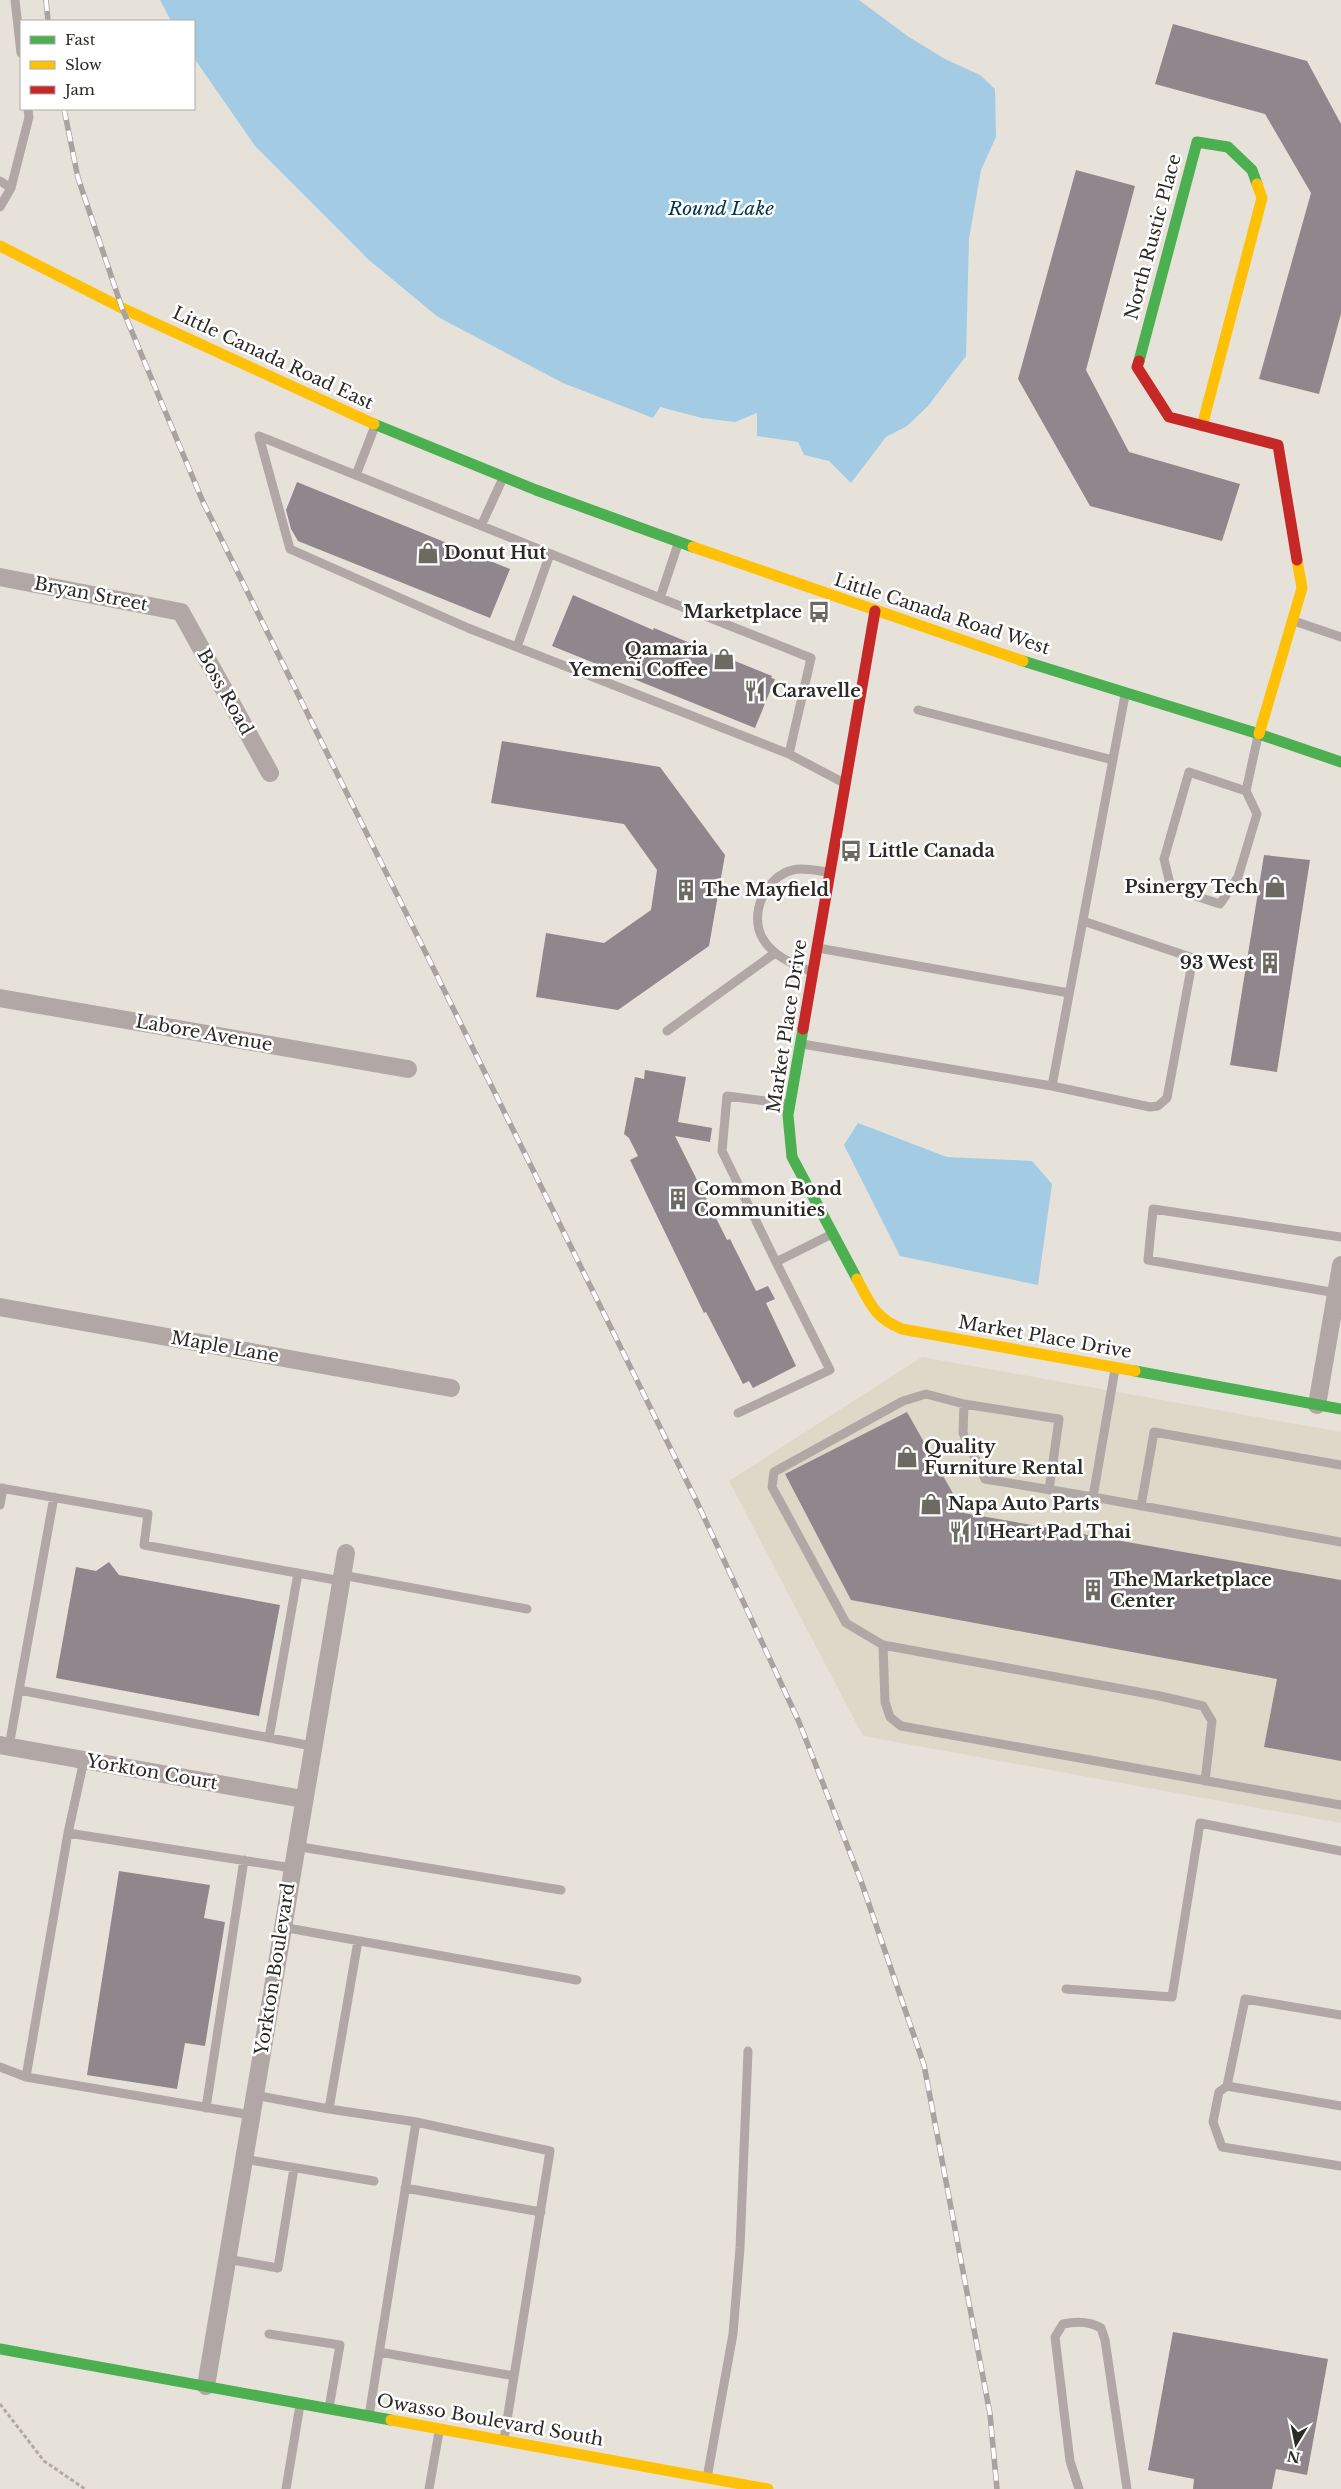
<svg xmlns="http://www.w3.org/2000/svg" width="1341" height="2489" viewBox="0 0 1341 2489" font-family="'Libre Baskerville',serif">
<rect width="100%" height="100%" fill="#e6e2da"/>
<path fill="#ded8c8" d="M922,1357L1341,1432V1823L863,1736L729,1481Z"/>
<path fill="#a3cce4" d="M160,0H859L909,37L945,59L980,75L995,89L996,137L981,170L969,239L966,356L928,406L907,426L886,437L851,483L829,461L804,455L798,442L757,436V413L735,422L702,418L660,407L653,418L563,383L438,317L369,260L255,146L194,58V21H171Z
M858,1123L947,1157L1032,1161L1052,1184L1038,1285L900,1256L844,1145Z"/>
<path fill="#8f878b" d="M1173,24L1307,61L1341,124V314L1319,394L1259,379L1311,193L1265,114L1155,84Z
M1076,170L1135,186L1086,370L1129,452L1240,484L1222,541L1090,506L1018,379Z
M297,482L447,543L446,545L474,557L475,555L510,569L490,618L298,541L291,529L286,510Z
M573,595L653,630L654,628L690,643V645L734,663L735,661L772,676L771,678L775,679L755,728L552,646Z
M502,741L660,767L725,855L709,946L618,1010L536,997L546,933L604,943L651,910L657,870L624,824L491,803Z
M1264,855L1310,860L1277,1072L1230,1065Z
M645,1070L686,1077L678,1122L712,1128L710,1142L675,1136L727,1240L730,1239L756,1291L768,1286L775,1299L766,1303L796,1366L753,1388L749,1381L743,1384L706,1312L704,1313L630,1160L638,1156L629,1138L624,1134L635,1077L644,1079Z
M907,1412L964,1513L1341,1580V1761L1264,1747L1277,1679L851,1600L785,1474Z
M109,1562L119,1575L280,1605L259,1716L56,1678L76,1567L96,1571Z
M119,1871L210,1885L204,1918L225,1922L205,2046L185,2043L177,2089L87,2075Z
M1173,2332L1328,2359L1307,2475L1276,2469L1272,2489H1193L1194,2479L1148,2470Z"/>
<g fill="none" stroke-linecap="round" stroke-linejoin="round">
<path stroke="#b0a9a6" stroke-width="3" stroke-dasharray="4 2.5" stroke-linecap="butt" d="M0,2404L44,2461L85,2489"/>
<path stroke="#b1a7a5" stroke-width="9" d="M15,0L21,53
M0,181L11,188L0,207
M11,188L29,117L28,109
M356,475L375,426
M481,526L503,478
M678,544L660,598L811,658L789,754L844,783
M660,598L259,436L290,549L468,628L789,754
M1294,621L1341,637
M517,647L550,554
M918,710L1113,760
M1246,791L1257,814L1238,877L1220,904L1171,888L1164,859L1189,772L1246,791L1258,736
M818,948L1069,993
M810,971C793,964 773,956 763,939C748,914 766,876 793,870C803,867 818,871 828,872
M667,1031L775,953
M802,1044L1052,1086L1125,695
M1052,1086L1150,1107L1158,1106L1167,1098L1193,958L1083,921
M776,1262L722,1151L727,1096L789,1104
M1336,1293L1148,1260L1153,1209L1341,1237
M1115,1369L1093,1497L1341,1542
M964,1404L926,1394L903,1401L774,1472L772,1487L846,1623L883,1645L1160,1696L1203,1706L1212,1721L1205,1781
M738,1413L830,1370L776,1262L832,1234
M0,1488L148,1514L144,1545L341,1581
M1049,1490L1059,1419L964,1404L963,1433L985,1479L1093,1497
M54,1497L19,1690L312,1746
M0,1505L3,1488
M1141,1506L1154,1432L1341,1465
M342,1575L527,1609
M883,1645L885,1702L890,1717L901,1726L1341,1805
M269,1738L298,1573
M9,1747L19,1690
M68,1833L292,1868
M295,1846L561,1890
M282,1927L577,1980
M1066,1989L1172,1997L1200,1823L1341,1851
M0,2067L26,2077L68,1833L84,1760
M26,2077L251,2115
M1227,2086L1245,1999L1341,2015
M254,2095L329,2109L358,1941
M1341,2106L1227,2086L1219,2092L1213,2122L1222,2147L1341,2166
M206,2108L244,1860
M329,2109L416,2122
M244,2159L374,2181
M405,2188L541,2212
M227,2259L278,2268L294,2168
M269,2334L340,2345L329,2408
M379,2352L514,2376
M369,2416L416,2122L550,2151L504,2439
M707,2478L733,2334L740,2248L748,2051
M286,2489L300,2405
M429,2489L439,2432
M1079,2489L1070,2461L1055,2337L1063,2324C1077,2321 1089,2321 1101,2328L1105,2340L1127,2489"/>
<path stroke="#b1a7a5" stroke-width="18" d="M0,577L181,612L270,773
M0,998L408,1069
M0,1307L451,1388
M1317,1405L1341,1265
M0,1745L303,1799
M206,2386L346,1553"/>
<path stroke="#4caf50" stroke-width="11" d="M1139,361L1197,142L1228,147L1252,170L1257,184
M374,424L536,490L693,547
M1023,661L1259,734L1341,762
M803,1029L788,1115L792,1157L857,1279
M1135,1371L1341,1409
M0,2349L391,2420"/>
<path stroke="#ffc107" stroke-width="11" d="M0,246L122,308L374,424
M1202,426L1262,198L1257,184
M693,547L1023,661
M1259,734L1302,588L1297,560
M857,1279C870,1304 875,1318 902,1329L1135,1371
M391,2420L768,2489"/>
<path stroke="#c62828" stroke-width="11" d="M1139,361L1137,367L1169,417L1278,445L1297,560
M803,1029L875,611"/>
<g stroke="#a9a29e" stroke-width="5.5">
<path id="rail" d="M46,0L48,21
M64,109L78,178L122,308L203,502L696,1500L799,1722L861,1881L924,2065L990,2414L997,2489"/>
</g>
<use href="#rail" stroke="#fff" stroke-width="4" stroke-dasharray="11" stroke-linecap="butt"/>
</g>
<defs>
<g id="shop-bare" transform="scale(1.725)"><path d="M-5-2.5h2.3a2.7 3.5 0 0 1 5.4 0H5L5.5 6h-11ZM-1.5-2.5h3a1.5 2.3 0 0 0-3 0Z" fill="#6d6a64" stroke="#fff" stroke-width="2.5" paint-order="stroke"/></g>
<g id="bus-bare" transform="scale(1.725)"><path d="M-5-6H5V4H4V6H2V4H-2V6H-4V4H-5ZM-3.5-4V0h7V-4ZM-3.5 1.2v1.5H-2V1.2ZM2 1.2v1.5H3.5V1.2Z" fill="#6d6a64" stroke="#fff" stroke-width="2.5" paint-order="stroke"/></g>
<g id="restaurant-bare" transform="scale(1.725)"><path d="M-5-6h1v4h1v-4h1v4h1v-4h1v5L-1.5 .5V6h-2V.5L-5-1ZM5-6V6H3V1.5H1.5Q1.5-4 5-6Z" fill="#6d6a64" stroke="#fff" stroke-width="2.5" paint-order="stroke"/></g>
<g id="building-bare" transform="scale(1.725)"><path d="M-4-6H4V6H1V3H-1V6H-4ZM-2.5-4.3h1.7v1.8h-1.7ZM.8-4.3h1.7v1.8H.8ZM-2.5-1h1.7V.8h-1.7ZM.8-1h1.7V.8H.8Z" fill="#6d6a64" stroke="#fff" stroke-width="2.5" paint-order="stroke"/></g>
</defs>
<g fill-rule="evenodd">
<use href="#shop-bare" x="428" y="553"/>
<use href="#bus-bare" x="819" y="612"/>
<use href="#shop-bare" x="724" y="659"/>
<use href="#restaurant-bare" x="755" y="691"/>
<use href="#bus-bare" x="851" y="851"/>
<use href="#shop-bare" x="1275" y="887"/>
<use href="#building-bare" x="686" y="890"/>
<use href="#building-bare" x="1270" y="963"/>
<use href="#building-bare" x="678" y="1199"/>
<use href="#shop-bare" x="907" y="1457"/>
<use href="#shop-bare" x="931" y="1504"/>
<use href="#restaurant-bare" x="960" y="1532"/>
<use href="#building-bare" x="1093" y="1590"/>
</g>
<g text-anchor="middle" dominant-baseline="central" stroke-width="5" stroke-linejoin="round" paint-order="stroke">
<g font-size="18" fill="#2c2a25" stroke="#fff">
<text transform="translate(1153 237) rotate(-75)">North Rustic Place</text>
<text transform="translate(273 358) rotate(25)">Little Canada Road East</text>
<text transform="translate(91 594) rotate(11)">Bryan Street</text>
<text transform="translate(942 614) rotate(18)">Little Canada Road West</text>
<text transform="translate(225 692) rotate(61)">Boss Road</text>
<text transform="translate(787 1026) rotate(-81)">Market Place Drive</text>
<text transform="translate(204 1033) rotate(10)">Labore Avenue</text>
<text transform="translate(1045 1337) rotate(10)">Market Place Drive</text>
<text transform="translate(225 1347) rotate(10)">Maple Lane</text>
<text transform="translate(152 1772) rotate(10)">Yorkton Court</text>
<text transform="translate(275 1969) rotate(-81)">Yorkton Boulevard</text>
<text transform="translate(490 2420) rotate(10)">Owasso Boulevard South</text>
</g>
<g font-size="18" font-weight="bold" fill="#2c2a25" stroke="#fff" text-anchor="start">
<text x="444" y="553">Donut Hut</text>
<text x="802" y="612" text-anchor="end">Marketplace</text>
<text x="708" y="649" text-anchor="end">Qamaria<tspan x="708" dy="21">Yemeni Coffee</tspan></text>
<text x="772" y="691">Caravelle</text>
<text x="868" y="851">Little Canada</text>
<text x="1258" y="887" text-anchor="end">Psinergy Tech</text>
<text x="702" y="890">The Mayfield</text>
<text x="1254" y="963" text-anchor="end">93 West</text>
<text x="694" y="1189">Common Bond<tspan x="694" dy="21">Communities</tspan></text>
<text x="924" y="1447">Quality<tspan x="924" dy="21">Furniture Rental</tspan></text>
<text x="948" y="1504">Napa Auto Parts</text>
<text x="976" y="1532">I Heart Pad Thai</text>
<text x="1110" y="1580">The Marketplace<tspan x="1110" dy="21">Center</tspan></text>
</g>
<g font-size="19" font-style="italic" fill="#00364f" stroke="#fff">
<text x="721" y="208">Round Lake</text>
</g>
</g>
<rect x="20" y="20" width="175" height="90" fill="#ffffff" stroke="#abaaa8"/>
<rect x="30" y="36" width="25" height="8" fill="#4caf50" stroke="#abaaa8"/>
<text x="65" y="45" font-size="15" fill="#2c2a25">Fast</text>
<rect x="30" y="61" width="25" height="8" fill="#ffc107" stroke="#abaaa8"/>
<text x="65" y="70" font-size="15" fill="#2c2a25">Slow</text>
<rect x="30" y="86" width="25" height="8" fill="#c62828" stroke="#abaaa8"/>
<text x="65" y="95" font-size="15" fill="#2c2a25">Jam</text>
<g transform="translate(1296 2444) rotate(190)" stroke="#ffffff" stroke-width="4" paint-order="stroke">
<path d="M0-4L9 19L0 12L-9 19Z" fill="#2c2a25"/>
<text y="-8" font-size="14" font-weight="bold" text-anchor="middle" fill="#2c2a25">N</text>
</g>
</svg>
